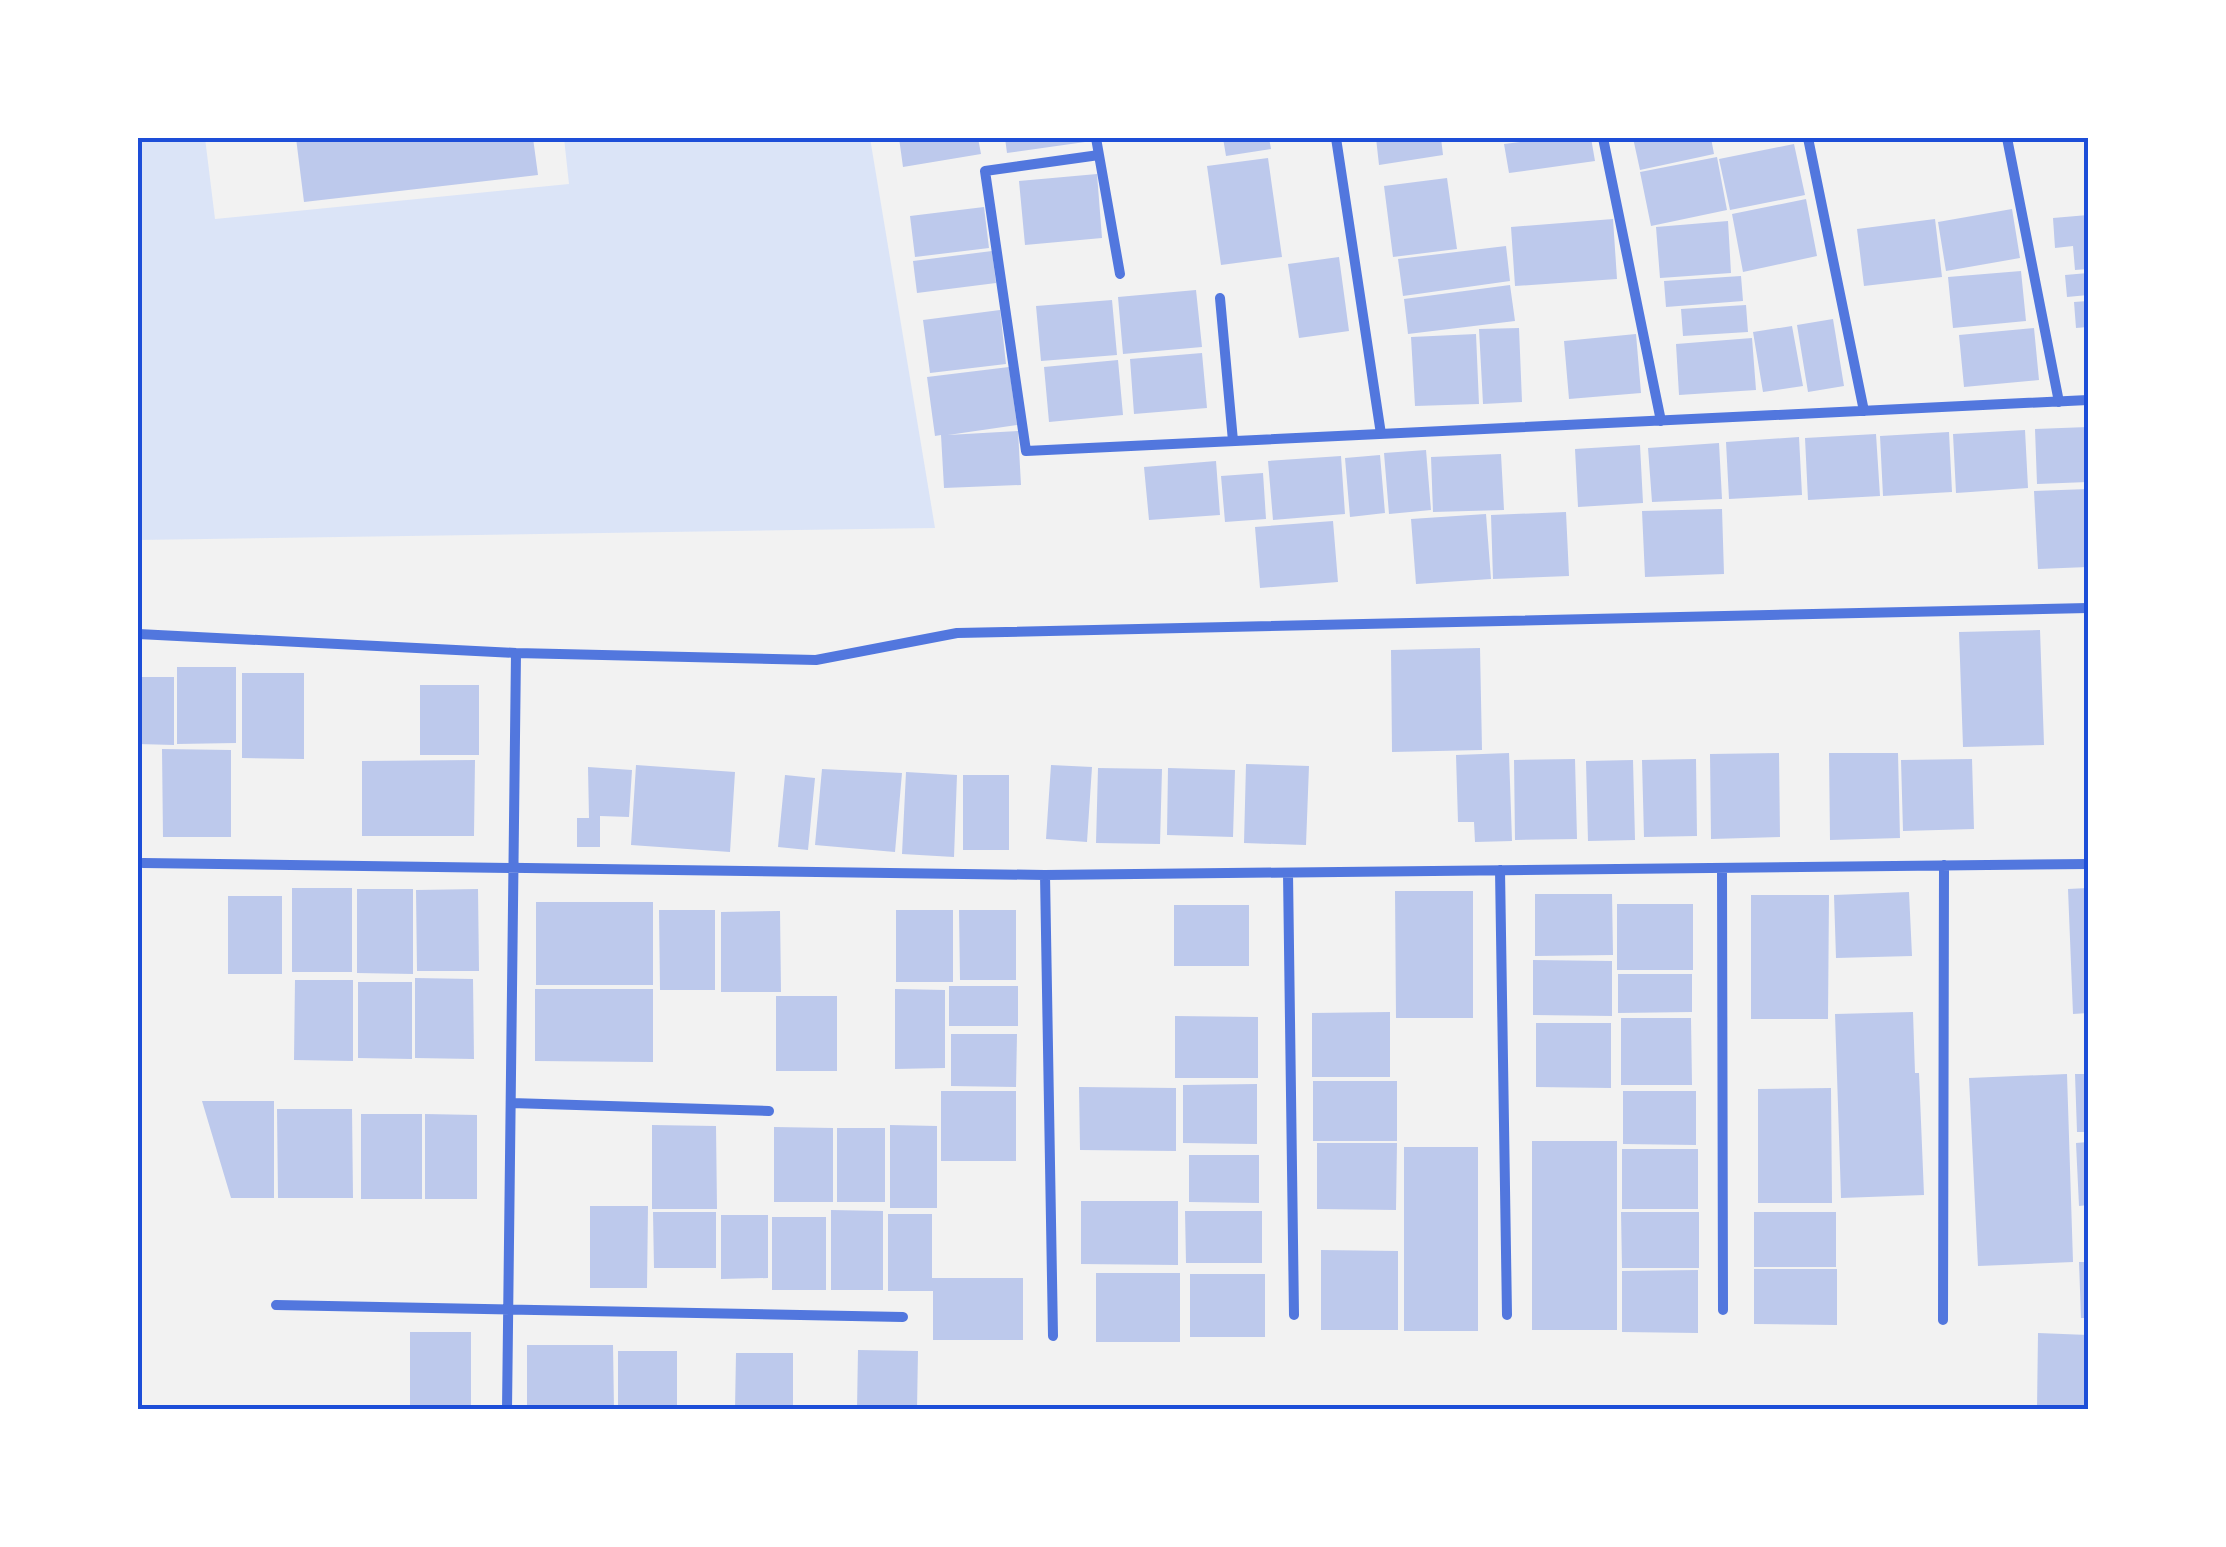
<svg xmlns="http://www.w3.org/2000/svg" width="2226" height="1547" viewBox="0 0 2226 1547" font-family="Karla,sans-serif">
<rect width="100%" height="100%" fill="#f2f2f2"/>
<path fill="#dbe4f7" d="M138,138H205L215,219L569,184L564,138H870L935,528L138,540Z"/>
<path fill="#bdc9ec" d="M296,138H533L538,175L304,202Z
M899,138H978L981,154L903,167Z
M1005,138H1085V142L1007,153Z
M1223,138H1269L1271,149L1226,156Z
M1376,138H1441L1443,155L1379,165Z
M1551,138H1591L1595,161L1509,173L1504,144Z
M1633,138H1711L1714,154L1640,170Z
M1794,144L1805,195L1730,210L1719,159Z
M1717,157L1727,210L1651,226L1640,172Z
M1268,158L1282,257L1221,265L1207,166Z
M1097,174L1102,238L1025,245L1019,181Z
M1447,178L1457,249L1393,257L1384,186Z
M1806,199L1817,256L1743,272L1732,214Z
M984,207L989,248L915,257L910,216Z
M2012,209L2020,258L1946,271L1938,222Z
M2088,215V269L2075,270L2073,246L2055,248L2053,218Z
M1613,219L1617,279L1515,286L1511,227Z
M1935,219L1942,277L1864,286L1857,229Z
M1728,221L1731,273L1660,278L1656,227Z
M1506,246L1510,281L1403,296L1398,259Z
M992,251L996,283L917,293L913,261Z
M1339,257L1349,331L1299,338L1288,264Z
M2021,271L2026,321L1953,328L1948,277Z
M2088,273V295L2067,297L2065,275Z
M1741,276L1743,301L1666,307L1664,281Z
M1510,285L1515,321L1408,334L1404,299Z
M1196,290L1202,347L1123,354L1118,297Z
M1112,300L1117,355L1041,361L1036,306Z
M2088,301V327L2076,328L2074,302Z
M1746,305L1748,332L1683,336L1681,309Z
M1000,310L1006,364L930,373L923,320Z
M1833,319L1844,386L1808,392L1797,325Z
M1792,326L1803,386L1763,392L1753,332Z
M1519,328L1522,402L1483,404L1479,329Z
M2034,328L2039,380L1964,387L1959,335Z
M1476,334L1479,404L1415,406L1411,337Z
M1636,334L1641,393L1569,399L1564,341Z
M1752,338L1756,390L1679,395L1676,344Z
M1202,353L1207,408L1134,414L1130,359Z
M1118,360L1123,415L1049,422L1044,367Z
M1009,367L1017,425L948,435L1018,431L1021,485L944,488L941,435L935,436L927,377Z
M2088,427V482L2037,484L2035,429Z
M2025,430L2028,488L1956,493L1953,434Z
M1949,432L1952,492L1883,496L1880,436Z
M1876,434L1880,496L1808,500L1805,438Z
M1799,437L1802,495L1729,499L1726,442Z
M1719,443L1722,499L1652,502L1648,448Z
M1640,445L1643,503L1578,507L1575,449Z
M1426,450L1431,510L1389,514L1384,453Z
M1501,454L1504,510L1433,512L1431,457Z
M1380,455L1385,513L1350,517L1345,458Z
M1341,456L1345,514L1273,520L1268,461Z
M1216,461L1220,515L1149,520L1144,467Z
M1263,473L1266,519L1225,522L1221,476Z
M2088,489V567L2038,569L2034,491Z
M1722,509L1724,574L1645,577L1642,511Z
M1566,512L1569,576L1493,579L1491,515Z
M1486,514L1491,579L1416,584L1411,519Z
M1333,521L1338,582L1260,588L1255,527Z
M2040,630L2044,745L1963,747L1959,632Z
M1480,648L1482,750L1392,752L1391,650Z
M177,667H236V743L177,744Z
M242,673H304V759L242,758Z
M138,677H174V745L138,744Z
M420,685H479V755H420Z
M162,749L231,750V837H163Z
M1509,753L1512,841L1475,842L1474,822H1458L1456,755Z
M1779,753L1780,837L1711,839L1710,754Z
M1829,753H1898L1900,838L1830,840Z
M1575,759L1577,839L1515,840L1514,760Z
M1696,759L1697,836L1644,837L1642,760Z
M1972,759L1974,829L1903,831L1901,760Z
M475,760L474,836H362V761Z
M1633,760L1635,840L1588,841L1586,761Z
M1246,764L1309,766L1306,845L1244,843Z
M636,765L735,772L730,852L631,845Z
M1051,765L1092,767L1087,842L1046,839Z
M588,767L632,770L629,817L600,816V847H577V818H589Z
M1098,768L1162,769L1160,844L1096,843Z
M1168,768L1235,770L1233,837L1167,835Z
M822,769L902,773L895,852L815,845Z
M906,772L957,775L954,857L902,854Z
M785,775L815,778L808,850L778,847Z
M963,775H1009V850H963Z
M292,888H352V972H292Z
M2088,888V1013L2073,1014L2068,889Z
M357,889H413V974L357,973Z
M478,889L479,971H417L416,890Z
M1395,891H1473V1018H1396Z
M1909,892L1912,956L1836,958L1834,895Z
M1535,894H1612L1613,955L1535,956Z
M1751,895H1829L1828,1019H1751Z
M228,896H282V974H228Z
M536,902H653V985H536Z
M1617,904H1693V970H1617Z
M1174,905H1249V966H1174Z
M659,910H715V990H660Z
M896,910H953V982H896Z
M959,910H1016V980H960Z
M780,911L781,992H721V912Z
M1533,960L1612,961V1016L1533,1015Z
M1618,974H1692V1012L1618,1013Z
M415,978L473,979L474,1059L415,1058Z
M295,980H353V1061L294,1060Z
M358,982H412V1059L358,1058Z
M949,986H1018V1026H949Z
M535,989H653V1062L535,1061Z
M895,989L945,990V1068L895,1069Z
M776,996H837V1071H776Z
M1390,1012V1077H1312V1013Z
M1913,1012L1915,1073H1919L1924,1195L1841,1198L1835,1014Z
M1175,1016L1258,1017V1078H1175Z
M1621,1018H1691L1692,1085H1621Z
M1536,1023H1611V1088L1536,1087Z
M951,1034H1017L1016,1087L951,1086Z
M2067,1074L2073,1262L1978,1266L1969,1078Z
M2075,1074H2088V1132H2077Z
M1313,1081H1397V1141H1313Z
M1257,1084V1144L1183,1143V1085Z
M1079,1087L1176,1088V1151L1080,1150Z
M1831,1088L1832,1203H1758V1089Z
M941,1091H1016V1161H941Z
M1623,1091H1696V1145L1623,1144Z
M202,1101H274V1198H231Z
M277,1109H352L353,1198H278Z
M361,1114H422V1199H361Z
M425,1114L477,1115V1199H425Z
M652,1125L716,1126L717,1209H652Z
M890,1125L937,1126V1208H890Z
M774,1127L833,1128V1202H774Z
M837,1128H885V1202H837Z
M1532,1141H1617V1330H1532Z
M2088,1142V1205L2079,1206L2076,1143Z
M1317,1143H1397L1396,1210L1317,1209Z
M1404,1147H1478V1331H1404Z
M1622,1149H1698V1209H1622Z
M1189,1155H1259V1203L1189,1202Z
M1081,1201H1178V1265L1081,1264Z
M590,1206H648L647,1288H590Z
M831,1210L883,1211V1290H831Z
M1185,1211H1262V1263H1186Z
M653,1212H716V1268H654Z
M1621,1212H1699V1268H1622Z
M1754,1212H1836V1267H1754Z
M888,1214H932V1278H1023V1340H933V1291H888Z
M721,1215H768V1278L721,1279Z
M772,1217H826V1290H772Z
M1321,1250L1398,1251V1330H1321Z
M2079,1262H2088V1318H2081Z
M1754,1269H1837V1325L1754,1324Z
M1698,1270V1333L1622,1332V1271Z
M1096,1273H1180V1342H1096Z
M1190,1274H1265V1337H1190Z
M410,1332H471V1410H410Z
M2038,1333L2088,1335V1410H2037Z
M527,1345H613L614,1410H527Z
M858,1350L918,1351L917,1410H857Z
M618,1351H677V1410H618Z
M736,1353H793V1410H735Z"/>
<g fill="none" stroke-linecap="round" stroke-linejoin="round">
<path stroke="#5277de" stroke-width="10" d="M1096,138L1120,274
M1336,138L1381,434
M1603,138L1661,421
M1808,138L1864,411
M2007,138L2059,402
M1099,155L985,171L1026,451L2088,400
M1220,298L1233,441
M138,634L516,653L816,660L957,633L2088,608
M143,863L1045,875L2088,864
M1722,868L1723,1310
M1500,870L1507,1315
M1288,873L1294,1315
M1045,875L1053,1336
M511,1103L769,1111
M276,1305L903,1317
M1943,1320L1944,865
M507,1410L516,653"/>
</g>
<rect width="2226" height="1547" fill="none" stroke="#ffffff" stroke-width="280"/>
<rect x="140" y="140" width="1946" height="1267" fill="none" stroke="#1d4ed8" stroke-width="4"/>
</svg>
